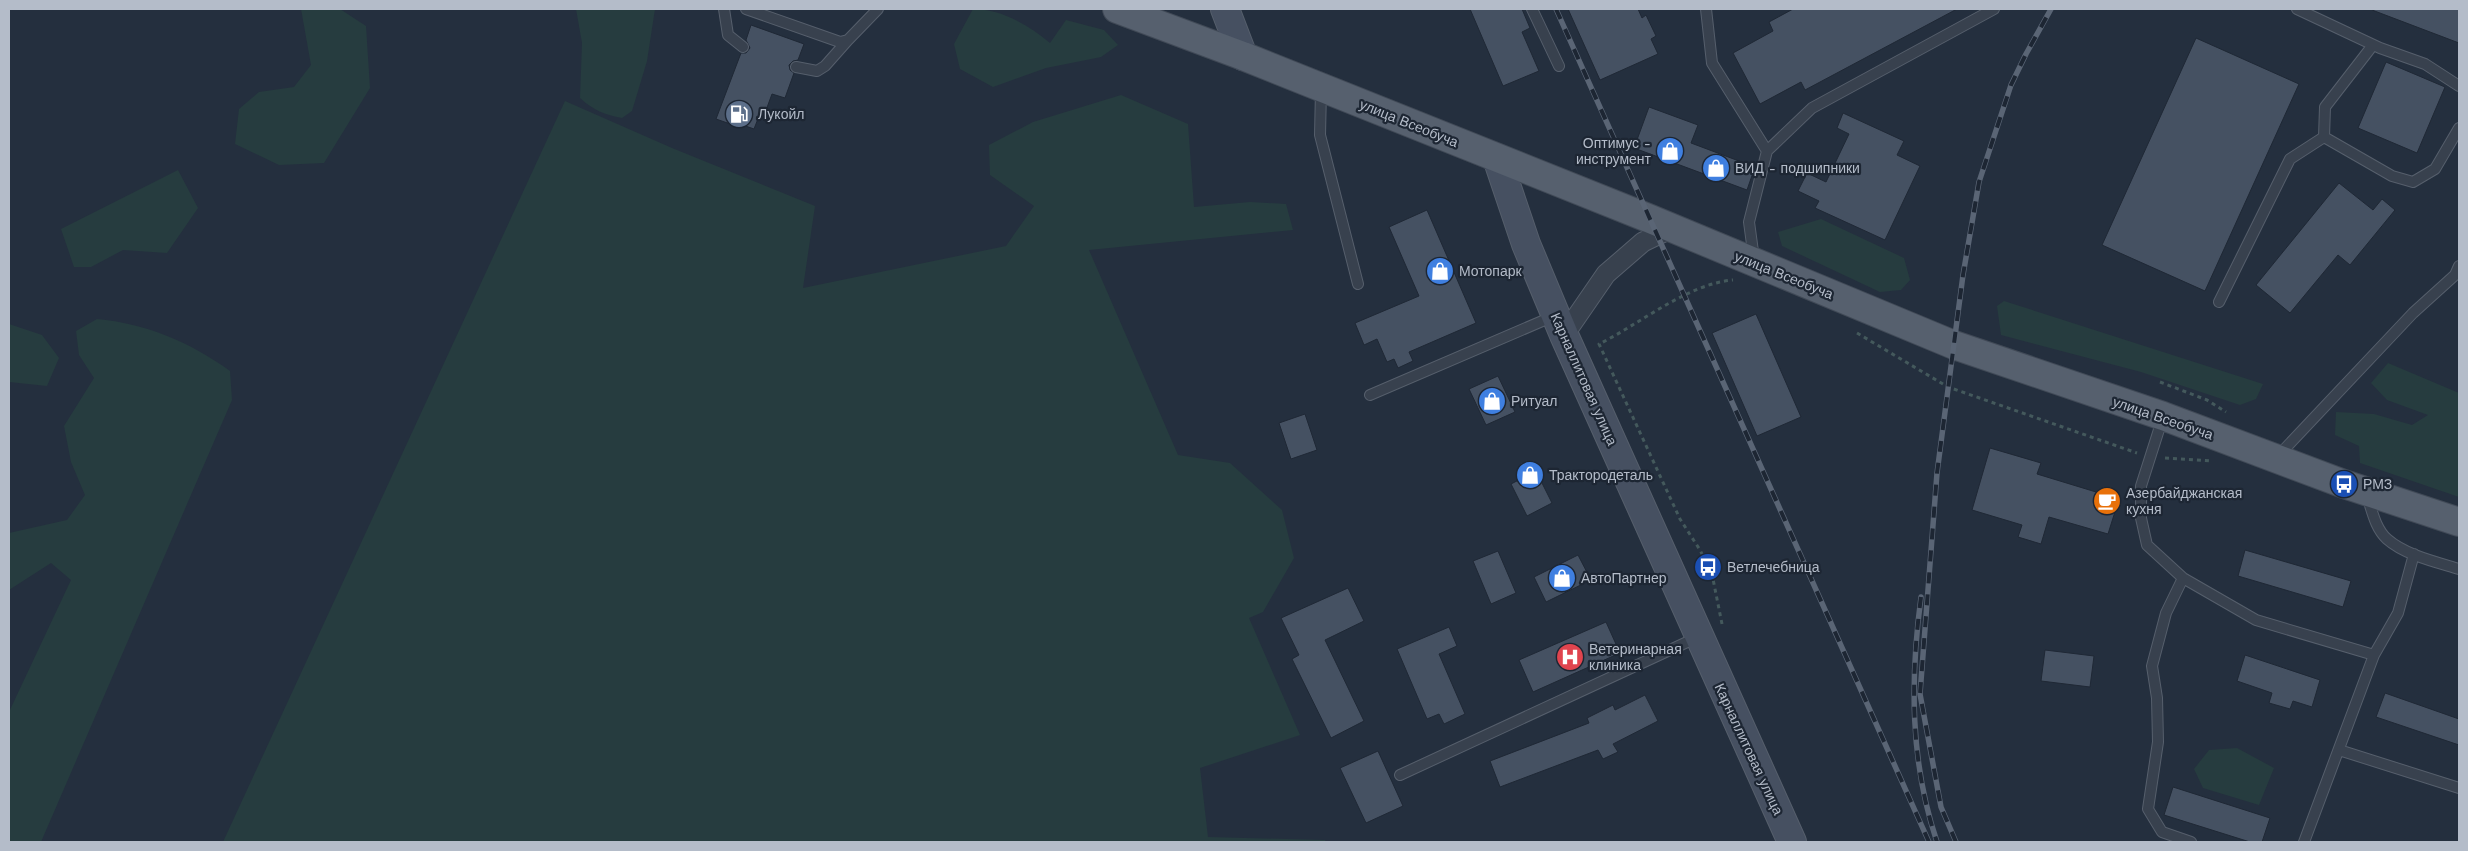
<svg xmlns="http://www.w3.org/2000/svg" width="2468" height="851" viewBox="0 0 2468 851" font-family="'Work Sans',sans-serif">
<rect width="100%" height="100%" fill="#242f3e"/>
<path fill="#263c3f" d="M301,9H340L366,26L370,88L324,163L279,165L235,144L239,109L259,92L294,87L311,65Z
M576,9H655L647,61L632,111L622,118C605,115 593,110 580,98L582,43Z
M973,9C1001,9 1029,25 1050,43L1066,20L1104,30L1118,45L1101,57L1046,68L993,87L960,69L954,44Z
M1121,95L1188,124L1194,207L1250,202L1286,204L1293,230L1089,250L1178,455L1230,463L1282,510L1294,558L1263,612L1249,618L1300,735L1200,768L1208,837L1325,840L1326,842H223L565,101L672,148L815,206L803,288L1006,246L1034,206L990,175L989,145L1033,122Z
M178,170L198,208L167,253L123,250L91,267H74L61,229Z
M1821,219L1904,258L1910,280L1901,290L1880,292L1782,246L1778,232Z
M2004,301L2263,384L2256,399L2240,405L2141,372L2001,335L1997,306Z
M97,319C145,323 192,343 230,371L232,400L41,842H9V712L71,580L51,563L9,590V533L67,520L85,495L71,462L64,426L94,378L79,355L76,331Z
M9,324L42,335L59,358L47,386L9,382Z
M2388,363L2459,393V497L2360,463L2359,446L2335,435L2336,412L2374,414L2412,425L2428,415L2387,400L2371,383Z
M2237,748L2274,768L2259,805L2203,788L2194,769L2209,750Z"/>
<path fill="#455162" stroke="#1f2835" d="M1470,9H1522L1530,28L1522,32L1539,71L1503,86Z
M1568,9H1638L1642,18L1646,15L1656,36L1651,39L1658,54L1600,80Z
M1793,9H1957L1805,90L1801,82L1760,104L1733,53L1773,31L1769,22Z
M2372,9H2459V43L2372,10Z
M751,25L804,44L798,60L793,61L789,65L790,70L794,73L785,98L772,94L765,113L761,111L754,129L737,123L736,126L716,119L741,53H746L750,48L746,40Z
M2196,38L2299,84L2205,291L2102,245Z
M2386,62L2445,87L2417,153L2358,128Z
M1649,107L1698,125L1691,143L1755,167L1747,190L1634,148Z
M1843,113L1904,141L1897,155L1920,166L1885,240L1815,208L1819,201L1798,191L1807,173L1826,182L1849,134L1837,128Z
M2339,183L2373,210L2382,199L2395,210L2350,265L2338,255L2290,313L2256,285Z
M1427,210L1476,323L1409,352L1413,361L1398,368L1394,359L1387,362L1377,339L1364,345L1355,323L1419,296L1389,227Z
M1756,314L1801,417L1757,436L1712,333Z
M1498,376L1515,412L1486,425L1469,389Z
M1305,414L1317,450L1291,459L1279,423Z
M1990,448L2041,463L2037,474L2119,499L2108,534L2049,517L2041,544L2018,537L2022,525L1972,510Z
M1536,471L1552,503L1527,516L1511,484Z
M2245,550L2351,581L2343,607L2238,576Z
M1498,551L1516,593L1491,604L1473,561Z
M1578,555L1591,580L1546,602L1534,577Z
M1348,588L1364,621L1325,640L1364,721L1331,738L1292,659L1299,655L1281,618Z
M1606,622L1620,653L1533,692L1519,660Z
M1449,627L1457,646L1439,654L1465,714L1444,724L1439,714L1427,719L1397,649Z
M2045,650L2094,656L2090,687L2041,681Z
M2245,655L2320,680L2312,707L2293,701L2290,709L2269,703L2272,693L2237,681Z
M2385,693L2459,719V745L2376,717Z
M1645,695L1658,721L1613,744L1618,752L1603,759L1598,750L1500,787L1490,761L1589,723L1587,718L1613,705L1615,710Z
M1378,751L1403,806L1366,823L1340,768Z
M2173,787L2270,818L2262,842H2250L2164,815Z"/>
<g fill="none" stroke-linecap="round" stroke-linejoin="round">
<g stroke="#565f6c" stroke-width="12">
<path id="lane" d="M724,9L728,35L743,47
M746,9L840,42L848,40L878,9
M1532,9L1559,66
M1706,9L1712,63L1767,151L1749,222L1754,259
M2297,9L2380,48L2425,64L2459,86
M2373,45L2325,107L2324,137L2392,176L2413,182L2435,169L2459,128
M796,67L817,71L825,66L848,40
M1321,90L1320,135L1358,284
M1767,151L1812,108L1994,9
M2219,302L2290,159L2324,137
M1370,395L1554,316
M2163,417L2141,486V518L2147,545L2183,578L2256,620L2374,655
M2278,456L2413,313L2455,275L2459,266
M2367,496C2372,510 2375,528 2387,539C2405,555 2436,562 2459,569
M2183,578L2166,613L2152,666L2157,698L2158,742L2148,809L2162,832L2191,842
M2339,750L2459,788
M1400,775L1698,637
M2304,842L2374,655L2398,613L2414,554"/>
</g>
<g stroke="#565f6c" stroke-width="21">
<path id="street" d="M1564,335L1606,274L1643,242L1672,228"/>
</g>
<g stroke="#565f6c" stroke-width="30">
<path id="secondary" d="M1225,9L1243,56
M1497,158L1526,244L1564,335L1792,842"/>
</g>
<g stroke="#414a57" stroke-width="30">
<path id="primary" d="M1117,9L1243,56L1648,218L1954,345L2163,416L2344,484L2459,522"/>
</g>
<path stroke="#44595c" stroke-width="3" stroke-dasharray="4 4" stroke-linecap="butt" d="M1857,333L1948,387L2137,453
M2160,382L2207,400L2226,412
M2165,458L2211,461
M1722,624L1712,574L1700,550L1680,519L1599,344C1640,324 1687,284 1733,280"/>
<use href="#lane" stroke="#38414e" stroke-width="10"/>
<use href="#street" stroke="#38414e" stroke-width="19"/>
<use href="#secondary" stroke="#465061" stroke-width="28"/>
<use href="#primary" stroke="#56606e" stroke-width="28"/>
<g stroke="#5a6575" stroke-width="5.5">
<path id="rail" d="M1556,9L1929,842
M1921,597C1910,680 1910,762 1937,842
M1956,842L1941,807L1920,694L1937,473L1963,275L1979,182L2011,85L2026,54L2051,9"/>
</g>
<use href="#rail" stroke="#1d2633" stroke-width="4" stroke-dasharray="11" stroke-linecap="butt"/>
</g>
<defs>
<g id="fuel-disc" transform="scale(1.4375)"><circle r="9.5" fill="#5c6f8a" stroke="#1d2633"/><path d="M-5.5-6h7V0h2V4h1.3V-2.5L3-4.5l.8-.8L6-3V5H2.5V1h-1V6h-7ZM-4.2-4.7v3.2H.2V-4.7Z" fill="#fff"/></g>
<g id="shop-disc" transform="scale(1.4375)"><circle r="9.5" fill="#3f7fe0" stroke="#1d2633"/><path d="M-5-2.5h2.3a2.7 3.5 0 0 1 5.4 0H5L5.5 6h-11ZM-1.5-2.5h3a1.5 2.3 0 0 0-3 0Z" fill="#fff"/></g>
<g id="bus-disc" transform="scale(1.4375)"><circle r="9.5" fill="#1a4fb4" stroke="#1d2633"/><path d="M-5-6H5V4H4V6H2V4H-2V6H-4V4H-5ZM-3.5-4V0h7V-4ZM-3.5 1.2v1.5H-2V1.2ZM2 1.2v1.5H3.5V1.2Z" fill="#fff"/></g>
<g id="cafe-disc" transform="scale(1.4375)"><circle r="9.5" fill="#e8710a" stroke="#1d2633"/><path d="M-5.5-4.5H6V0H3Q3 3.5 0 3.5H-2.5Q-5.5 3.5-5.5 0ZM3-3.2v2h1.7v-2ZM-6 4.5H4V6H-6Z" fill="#fff"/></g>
<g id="hospital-disc" transform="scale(1.4375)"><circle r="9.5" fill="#e0444e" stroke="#1d2633"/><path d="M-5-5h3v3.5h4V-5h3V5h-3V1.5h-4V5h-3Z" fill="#fff"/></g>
</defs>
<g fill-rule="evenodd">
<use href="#fuel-disc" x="739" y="114"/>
<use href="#shop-disc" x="1670" y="151"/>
<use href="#shop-disc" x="1716" y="168"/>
<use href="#shop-disc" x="1440" y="271"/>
<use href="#shop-disc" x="1492" y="401"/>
<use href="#shop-disc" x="1530" y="475"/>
<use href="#bus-disc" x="2344" y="484"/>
<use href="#cafe-disc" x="2107" y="501"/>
<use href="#bus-disc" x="1708" y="567"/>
<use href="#shop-disc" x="1562" y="578"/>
<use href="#hospital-disc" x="1570" y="657"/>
</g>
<g text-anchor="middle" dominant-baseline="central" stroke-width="4.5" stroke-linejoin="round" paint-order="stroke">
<g font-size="14" fill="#b4bcc9" stroke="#1d2633" text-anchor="start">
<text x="758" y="114">Лукойл</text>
<text x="1651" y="143" text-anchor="end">Оптимус -<tspan x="1651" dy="16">инструмент</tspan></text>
<text x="1735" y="168">ВИД - подшипники</text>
<text x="1459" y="271">Мотопарк</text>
<text x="1511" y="401">Ритуал</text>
<text x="1549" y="475">Трактородеталь</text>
<text x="2363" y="484">РМЗ</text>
<text x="2126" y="493">Азербайджанская<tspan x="2126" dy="16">кухня</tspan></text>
<text x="1727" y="567">Ветлечебница</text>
<text x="1581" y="578">АвтоПартнер</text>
<text x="1589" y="649">Ветеринарная<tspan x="1589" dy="16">клиника</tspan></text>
</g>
<g font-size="14" fill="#b4bcc9" stroke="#1d2633">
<text transform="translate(1409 123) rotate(22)">улица Всеобуча</text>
<text transform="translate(1784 275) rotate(22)">улица Всеобуча</text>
<text transform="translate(1584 379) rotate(66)">Карналлитовая улица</text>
<text transform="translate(2163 418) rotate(19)">улица Всеобуча</text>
<text transform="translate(1749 749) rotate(65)">Карналлитовая улица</text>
</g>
</g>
<rect width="2468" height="851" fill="none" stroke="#b4bcc9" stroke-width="20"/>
</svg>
